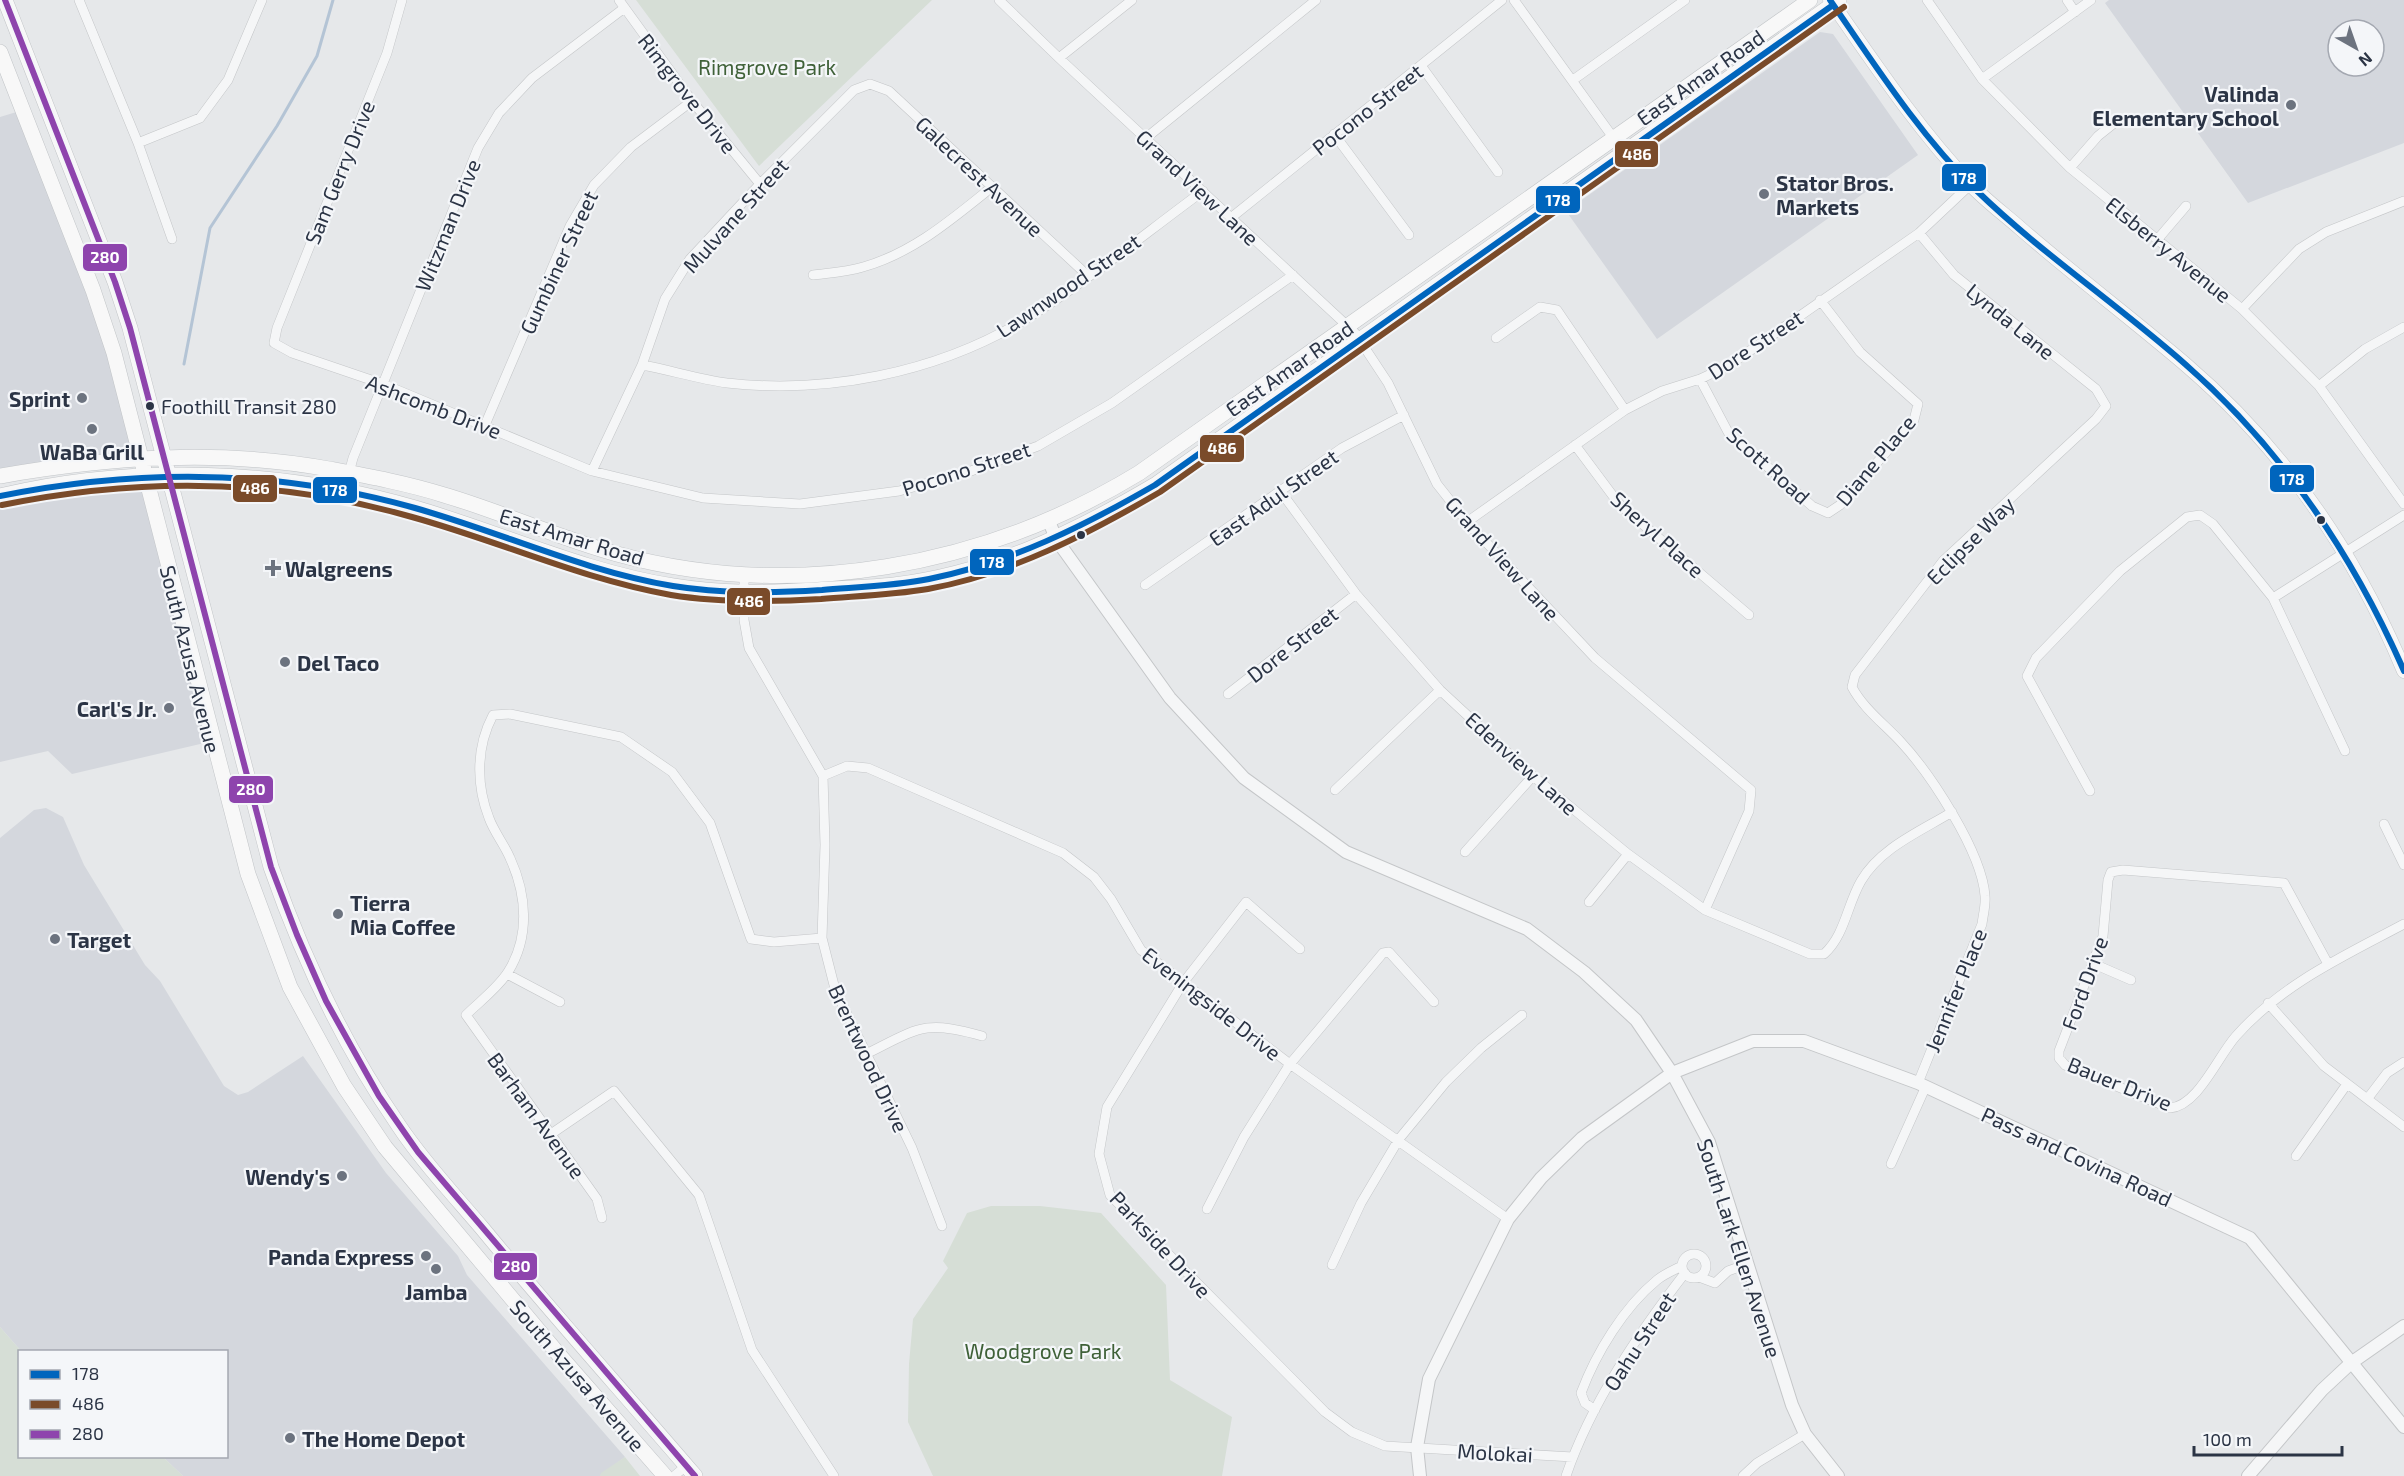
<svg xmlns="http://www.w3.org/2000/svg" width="2404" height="1476" viewBox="0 0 2404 1476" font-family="'Exo 2',sans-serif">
<rect width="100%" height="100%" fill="#e6e8ea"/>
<path fill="#d4d7dd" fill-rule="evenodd" d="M2109,0H2404V143L2248,203L2105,3ZM2338,30H2374V66H2338Z
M1820,32L1833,34L1918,155L1657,339L1566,211Z
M23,110L83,263L140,458L0,476V117Z
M144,475L213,741L72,774L48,751L0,762V496Z
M46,808L63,817L84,865L145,965L160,981L224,1086L238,1095L248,1092L303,1056L386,1173L458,1256L467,1275L625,1457L600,1476H183L163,1457L226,1456V1352L21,1351L0,1327V838L34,810Z"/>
<path fill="#d6ded6" d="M636,0H932L759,166Z
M991,1206H1040L1101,1213L1166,1285L1170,1380L1232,1417L1222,1476H933L908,1422L909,1364L913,1319L948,1268L943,1261L967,1213Z
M0,1327L21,1351L20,1456L163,1457L183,1476H0Z
M625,1457L640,1476H600L601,1473Z"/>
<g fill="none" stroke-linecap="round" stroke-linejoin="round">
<path stroke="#b4c4d5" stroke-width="3" d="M184,364L210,228L277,126L317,56L333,0"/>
<g stroke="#c4c6c8" stroke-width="10">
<path id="minor" d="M79,0L138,143L172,239
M402,0L387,53L277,328L274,343L292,353L383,384L592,471L703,498L800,504L899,491L971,471L1038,446L1112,403L1293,275
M619,0L692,101L760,184
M999,0L1059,58L1355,333L1388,383L1437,484L1467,522L1595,658L1751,790L1749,811L1705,910
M1514,0L1625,154
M1927,0L1982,79L2070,168L2242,309L2319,386L2404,504
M2067,0L2075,12
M1059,58L1132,0
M1422,67L1498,172
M1982,79L2091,0
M1573,80L1685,0
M1334,134L1409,235
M1146,138L1316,0
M138,143L200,118L228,80L262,0
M2070,168L2098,136L2118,120
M1232,217L1502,0
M2157,240L2186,206
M813,275C829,273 847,272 863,267C913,253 952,219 992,187
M2242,309L2299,249L2326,232L2404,201
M1496,338L1540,307L1557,310L1625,410
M642,365C670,370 698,379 727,383C827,394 934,373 1021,322C1084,284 1143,235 1203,191
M1700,379L1728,432L1812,506L1828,513L1840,505L1914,420L1918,404L1860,352L1820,300
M2319,386L2365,349L2404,327
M485,425L570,226L594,185L631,147L692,101
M1575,445L1619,504L1749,615
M592,471L642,365L665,299L690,259L760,184L854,90L870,84L889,91L1087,275
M344,492L353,458L478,148L499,113L532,78L623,9
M1281,492L1356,594L1440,690L1533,776L1628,854L1705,910L1810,954H1824C1845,935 1847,905 1861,881C1880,848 1921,831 1952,812
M1467,522L1625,410L1662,391L1700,379L1728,366L1919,233L1970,185
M744,574V620L749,648L823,776L825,845L822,938L835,989L912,1148L942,1226
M1145,585L1342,448L1404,415
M2273,598L2404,515
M1228,694L1356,594
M823,776L847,766L868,768L1063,853L1094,877L1111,899L1141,950L1290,1064L1508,1219
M1335,790L1440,690
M2090,791L2027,676L2036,658L2120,571L2187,517L2200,515L2213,524L2273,598L2345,751
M2384,824L2404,865
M1465,852L1533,776
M1589,902L1628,854
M1300,949L1246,902L1183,983L1107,1107L1099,1154L1110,1195L1325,1412L1352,1432L1385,1446L1573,1457
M2094,964L2131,980
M2328,964L2284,883L2123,870L2111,872L2108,880L2103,936L2059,1051V1058L2065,1065L2170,1108C2198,1106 2218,1056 2236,1036C2282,984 2344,956 2404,924
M507,974L560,1002
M2268,1003L2324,1066L2404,1127
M868,1053C920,1027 925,1020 982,1036
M1918,1083L1982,924C1983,915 1986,905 1985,896C1982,852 1930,773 1900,741C1884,724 1863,708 1852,687L1855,675L1943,561L2096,419L2106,406L2096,389L1954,275L1919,233
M2368,1098L2387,1073L2404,1062
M551,1134L614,1091L699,1195L752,1350L834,1476
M2296,1156L2347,1084
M1891,1164L1926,1086
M1207,1209L1244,1137L1290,1064L1383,953L1389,952L1434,1002
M602,1218L597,1199L466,1015C479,1002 498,988 508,972C530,937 527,895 510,858C504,844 494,832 489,818C476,785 476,747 493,715L510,714L621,737L672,772L710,823L751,939L774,942L822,938
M1682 1266a12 12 0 1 1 24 0a12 12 0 1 1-24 0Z
M1332,1265L1361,1203L1399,1139L1446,1082L1481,1048L1522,1015
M1699,1277L1715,1283L1728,1271L1747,1264
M1595,1410L1585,1403L1581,1393C1596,1353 1624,1307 1657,1280C1664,1274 1674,1270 1682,1266
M674,1476L686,1466
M1566,1476C1591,1403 1638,1334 1685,1273
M1743,1476L1757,1463L1805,1434"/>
</g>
<g stroke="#c4c6c8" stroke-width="14">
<path id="tertiary" d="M1049,521L1056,539L1170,698L1244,778L1346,852L1527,929L1584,972L1636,1020L1672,1073L1709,1142L1792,1405L1805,1434L1838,1476
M1420,1476L1417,1447L1429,1379L1508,1219L1541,1178L1582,1138L1672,1073L1753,1041H1804L1918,1083L2250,1238L2404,1427
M2248,1476L2322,1390L2351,1363L2404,1326"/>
</g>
<g stroke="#c4c6c8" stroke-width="15">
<path id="secondary" d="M1830,0C1874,63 1917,128 1970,184C1985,200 2004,214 2021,229C2074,275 2131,318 2185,364C2282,447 2355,553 2404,671"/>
</g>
<g stroke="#c2c5c8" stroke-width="16">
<path id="primary" d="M5,0L115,282L130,328L271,867C303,959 344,1046 399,1126C423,1162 454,1195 482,1228C551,1312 624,1393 695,1476
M0,52L93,290L114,353L248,874L290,987L344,1086L385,1147L560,1356L665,1476
M0,476C109,457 220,449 329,469C367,476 406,483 444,495C502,512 558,538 617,554C793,602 985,567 1139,473L1810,0
M0,496C135,464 281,469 415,508C501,533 584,572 673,586C721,594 768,593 816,590C842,588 868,588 894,585C988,574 1074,533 1155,485L1839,0"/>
</g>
<use href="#minor" stroke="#f5f6f7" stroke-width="9"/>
<use href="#tertiary" stroke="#f5f6f7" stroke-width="12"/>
<use href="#secondary" stroke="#f8f8f8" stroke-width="14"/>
<use href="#primary" stroke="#f8f8f8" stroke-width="15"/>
<g stroke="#f4f6f9" stroke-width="10">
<path id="bus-1" d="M1830,0C1875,65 1919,134 1976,190C2041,253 2117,304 2185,364C2282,449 2352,553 2404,671
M0,496C139,468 278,469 415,508C501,532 583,571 673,586C722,594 772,593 822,590C858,587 894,586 929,579C1010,563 1084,526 1155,485L1833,5"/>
</g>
<g stroke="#f4f6f9" stroke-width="10">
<path id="bus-2" d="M2,505C139,477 276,478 412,517C499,541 581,579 671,595C720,603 771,602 821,599C857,596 892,595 928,589C1011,574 1088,534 1160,492L1844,7"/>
</g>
<g stroke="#f4f6f9" stroke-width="10">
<path id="bus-3" d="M5,0L115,282L130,328L271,867L297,935L326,1001L379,1096L418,1152L695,1476"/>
</g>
<use href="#bus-1" stroke="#0065bd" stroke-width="6"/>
<use href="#bus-2" stroke="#7a4b2a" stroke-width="6"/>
<use href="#bus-3" stroke="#8e44ad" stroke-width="6"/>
</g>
<g fill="#6c737f" stroke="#f4f6f9" stroke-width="2">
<circle cx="2291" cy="105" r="6"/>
<circle cx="1764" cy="194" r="6"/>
<circle cx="82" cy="398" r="6"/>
<circle cx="92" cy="429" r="6"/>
<path d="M270 559h6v6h6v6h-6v6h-6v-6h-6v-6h6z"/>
<circle cx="285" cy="662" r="6"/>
<circle cx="169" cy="708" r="6"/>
<circle cx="338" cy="914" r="6"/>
<circle cx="55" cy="939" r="6"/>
<circle cx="342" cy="1176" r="6"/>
<circle cx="426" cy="1256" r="6"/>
<circle cx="436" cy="1269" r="6"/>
<circle cx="290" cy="1438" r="6"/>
</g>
<g fill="#2b3445" stroke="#f4f6f9" stroke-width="2">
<circle cx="150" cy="406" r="5"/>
<circle cx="2321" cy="520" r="5"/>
<circle cx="1081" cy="535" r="5"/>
</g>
<g text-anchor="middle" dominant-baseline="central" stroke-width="4.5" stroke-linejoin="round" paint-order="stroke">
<g font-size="20" fill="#2b3445" stroke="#f4f6f9" text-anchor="start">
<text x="161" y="406">Foothill Transit 280</text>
</g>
<g font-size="21" fill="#3f6138" stroke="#f4f6f9">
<text x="767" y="66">Rimgrove Park</text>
<text x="1043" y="1350">Woodgrove Park</text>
</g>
<g font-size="21" fill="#2b3445" stroke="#f4f6f9">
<text transform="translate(1700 77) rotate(-35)">East Amar Road</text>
<text transform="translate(688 93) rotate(52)">Rimgrove Drive</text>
<text transform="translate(1367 109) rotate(-38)">Pocono Street</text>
<text transform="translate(339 172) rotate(-68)">Sam Gerry Drive</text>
<text transform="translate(980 176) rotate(43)">Galecrest Avenue</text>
<text transform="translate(1198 187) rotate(43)">Grand View Lane</text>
<text transform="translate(735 215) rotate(-48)">Mulvane Street</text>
<text transform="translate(447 225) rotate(-68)">Witzman Drive</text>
<text transform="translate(2169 249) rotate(39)">Elsberry Avenue</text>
<text transform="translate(558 262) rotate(-65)">Gumbiner Street</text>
<text transform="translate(1068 285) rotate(-34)">Lawnwood Street</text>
<text transform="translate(2011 321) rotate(39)">Lynda Lane</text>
<text transform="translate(1755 344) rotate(-33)">Dore Street</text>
<text transform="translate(1289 368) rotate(-35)">East Amar Road</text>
<text transform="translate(434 406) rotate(21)">Ashcomb Drive</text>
<text transform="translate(1875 460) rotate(-50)">Diane Place</text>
<text transform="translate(1769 465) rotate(42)">Scott Road</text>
<text transform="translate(966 468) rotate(-18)">Pocono Street</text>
<text transform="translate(1273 497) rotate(-35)">East Adul Street</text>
<text transform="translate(1658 534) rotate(42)">Sheryl Place</text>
<text transform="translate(572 536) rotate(17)">East Amar Road</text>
<text transform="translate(1970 540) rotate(-45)">Eclipse Way</text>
<text transform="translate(1503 558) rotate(48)">Grand View Lane</text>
<text transform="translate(1292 644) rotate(-38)">Dore Street</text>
<text transform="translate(191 659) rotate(76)">South Azusa Avenue</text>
<text transform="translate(1522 763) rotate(42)">Edenview Lane</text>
<text transform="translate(2084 983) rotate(-70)">Ford Drive</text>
<text transform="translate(1955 990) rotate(-68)">Jennifer Place</text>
<text transform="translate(1212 1003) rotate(38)">Eveningside Drive</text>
<text transform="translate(869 1058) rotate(65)">Brentwood Drive</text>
<text transform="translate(2120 1083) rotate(22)">Bauer Drive</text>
<text transform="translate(537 1115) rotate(54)">Barham Avenue</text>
<text transform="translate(2077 1156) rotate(25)">Pass and Covina Road</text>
<text transform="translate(1161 1244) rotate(47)">Parkside Drive</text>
<text transform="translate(1740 1248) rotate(72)">South Lark Ellen Avenue</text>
<text transform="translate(1639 1341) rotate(-57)">Oahu Street</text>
<text transform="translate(578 1375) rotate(49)">South Azusa Avenue</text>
<text transform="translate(1495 1452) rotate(3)">Molokai</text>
</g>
<g font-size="21" font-weight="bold" fill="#2b3445" stroke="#f4f6f9" text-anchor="start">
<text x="2279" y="93" text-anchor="end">Valinda<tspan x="2279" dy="24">Elementary School</tspan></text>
<text x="1776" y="182">Stator Bros.<tspan x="1776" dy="24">Markets</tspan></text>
<text x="70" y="398" text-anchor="end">Sprint</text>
<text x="92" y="451" text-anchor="middle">WaBa Grill</text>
<text x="285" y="568">Walgreens</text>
<text x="297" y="662">Del Taco</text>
<text x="157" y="708" text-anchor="end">Carl's Jr.</text>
<text x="350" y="902">Tierra<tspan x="350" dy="24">Mia Coffee</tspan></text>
<text x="67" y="939">Target</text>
<text x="330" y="1176" text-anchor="end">Wendy's</text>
<text x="414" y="1256" text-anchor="end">Panda Express</text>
<text x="436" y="1291" text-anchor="middle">Jamba</text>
<text x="302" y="1438">The Home Depot</text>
</g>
</g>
<g stroke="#f4f6f9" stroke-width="2">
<rect x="1614" y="140" width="45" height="28" rx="6" fill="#7a4b2a"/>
<rect x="1941" y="163" width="46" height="29" rx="6" fill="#0065bd"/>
<rect x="1535" y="185" width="46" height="29" rx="6" fill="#0065bd"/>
<rect x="82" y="243" width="46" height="29" rx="6" fill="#8e44ad"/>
<rect x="1199" y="434" width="46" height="29" rx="6" fill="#7a4b2a"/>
<rect x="2269" y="464" width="46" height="29" rx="6" fill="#0065bd"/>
<rect x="232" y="474" width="46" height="29" rx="6" fill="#7a4b2a"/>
<rect x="312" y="476" width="46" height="28" rx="6" fill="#0065bd"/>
<rect x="969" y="548" width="46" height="28" rx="6" fill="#0065bd"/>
<rect x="726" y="587" width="45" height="29" rx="6" fill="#7a4b2a"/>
<rect x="228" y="775" width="46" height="29" rx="6" fill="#8e44ad"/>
<rect x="493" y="1252" width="45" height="29" rx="6" fill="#8e44ad"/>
</g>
<g font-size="16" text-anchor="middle" font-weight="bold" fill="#fff">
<text x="1637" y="160">486</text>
<text x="1964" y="184">178</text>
<text x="1558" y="206">178</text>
<text x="105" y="263">280</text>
<text x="1222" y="454">486</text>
<text x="2292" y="485">178</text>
<text x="255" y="494">486</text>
<text x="335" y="496">178</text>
<text x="992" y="568">178</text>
<text x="749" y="607">486</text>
<text x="251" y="795">280</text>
<text x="516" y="1272">280</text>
</g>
<rect x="18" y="1350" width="210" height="108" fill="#f4f6f9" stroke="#a4a8b1" stroke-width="1.5"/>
<rect x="30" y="1370" width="30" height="9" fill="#0065bd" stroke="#a4a8b1" stroke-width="1.5"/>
<text x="72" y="1380" font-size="18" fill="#2b3445">178</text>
<rect x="30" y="1400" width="30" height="9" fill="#7a4b2a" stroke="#a4a8b1" stroke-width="1.5"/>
<text x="72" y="1410" font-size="18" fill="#2b3445">486</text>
<rect x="30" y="1430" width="30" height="9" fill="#8e44ad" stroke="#a4a8b1" stroke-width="1.5"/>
<text x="72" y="1440" font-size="18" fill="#2b3445">280</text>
<g transform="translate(2356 48) rotate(140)"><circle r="28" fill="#f4f6f9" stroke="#a4a8b1" stroke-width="1.5"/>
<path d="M0-4.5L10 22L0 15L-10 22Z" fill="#6c737f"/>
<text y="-9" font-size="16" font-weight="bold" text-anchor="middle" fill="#2b3445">N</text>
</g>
<path d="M2194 1446v9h148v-9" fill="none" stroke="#2b3445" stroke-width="3"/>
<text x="2203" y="1446" font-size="18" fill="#2b3445" stroke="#f4f6f9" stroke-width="4.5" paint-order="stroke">100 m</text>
</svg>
